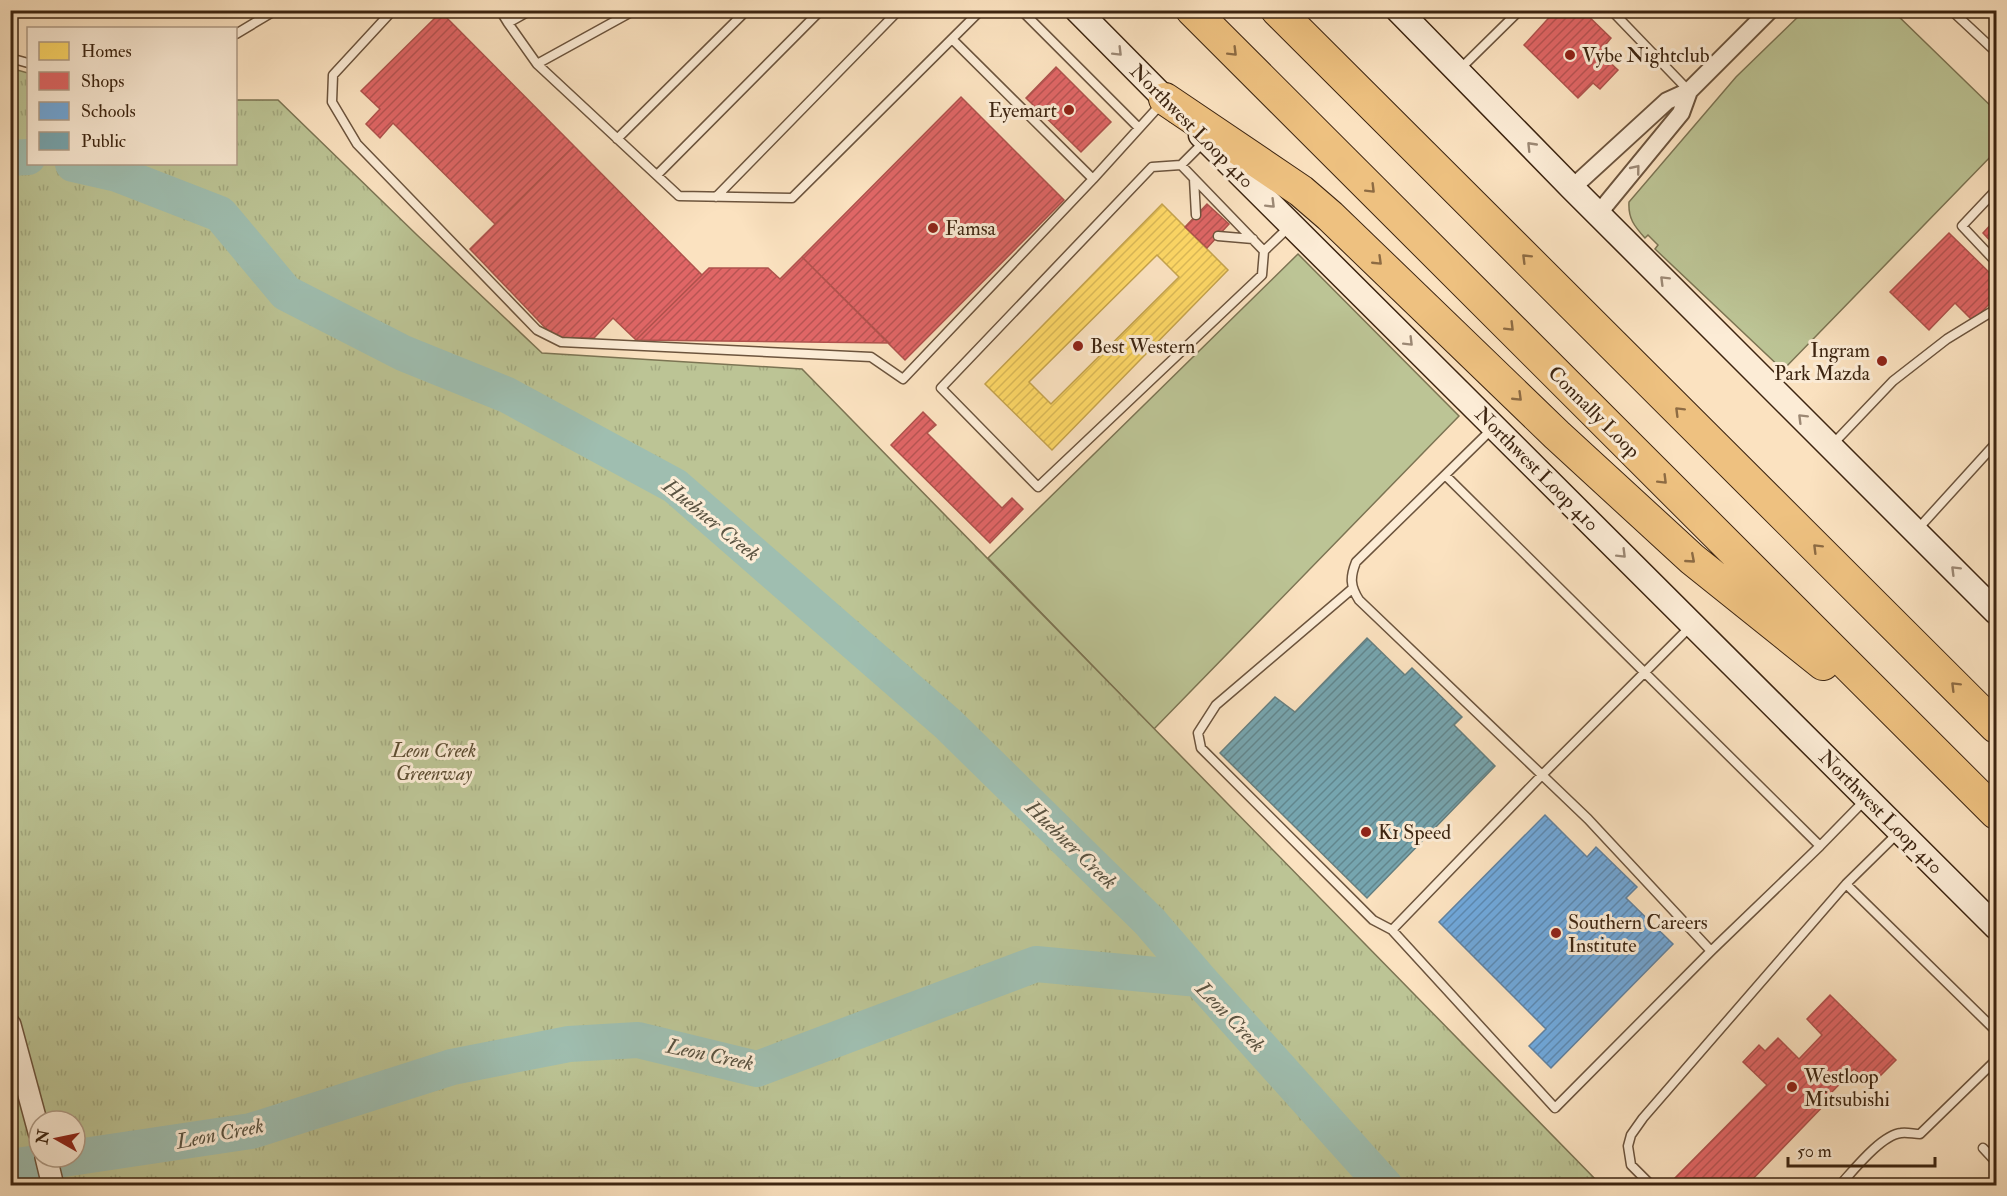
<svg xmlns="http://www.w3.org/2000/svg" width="2007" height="1196" viewBox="0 0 2007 1196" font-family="'IM FELL Double Pica',serif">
<defs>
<pattern id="park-tufts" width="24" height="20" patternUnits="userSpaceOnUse" patternTransform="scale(1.5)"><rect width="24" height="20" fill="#bcc495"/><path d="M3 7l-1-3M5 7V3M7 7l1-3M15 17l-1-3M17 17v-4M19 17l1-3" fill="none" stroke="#a2a87f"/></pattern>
<pattern id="homes-hatch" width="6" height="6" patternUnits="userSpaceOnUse" patternTransform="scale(1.5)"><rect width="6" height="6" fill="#ffd966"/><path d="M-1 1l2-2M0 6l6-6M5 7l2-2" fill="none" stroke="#dbba57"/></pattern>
<pattern id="shops-hatch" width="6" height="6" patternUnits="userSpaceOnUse" patternTransform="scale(1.5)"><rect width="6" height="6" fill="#e06666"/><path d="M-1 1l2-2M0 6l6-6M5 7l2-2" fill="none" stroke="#b75453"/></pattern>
<pattern id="schools-hatch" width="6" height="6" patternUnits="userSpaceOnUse" patternTransform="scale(1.5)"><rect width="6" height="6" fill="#6fa8dc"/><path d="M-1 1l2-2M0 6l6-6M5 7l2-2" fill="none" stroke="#5c89b1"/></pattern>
<pattern id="public-hatch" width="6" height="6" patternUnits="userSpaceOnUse" patternTransform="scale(1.5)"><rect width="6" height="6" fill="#76a5af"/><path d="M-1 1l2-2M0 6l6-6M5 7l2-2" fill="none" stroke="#62868d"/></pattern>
</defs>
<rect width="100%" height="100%" fill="#fbe2c0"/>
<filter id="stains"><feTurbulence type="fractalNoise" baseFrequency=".00333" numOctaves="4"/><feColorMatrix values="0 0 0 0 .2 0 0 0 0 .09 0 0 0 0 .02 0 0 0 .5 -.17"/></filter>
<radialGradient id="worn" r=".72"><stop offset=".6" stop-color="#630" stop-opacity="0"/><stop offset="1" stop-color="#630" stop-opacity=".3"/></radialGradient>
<path fill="#bcc495" stroke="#7c7453" stroke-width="1.5" d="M1804,11H1893L1996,111V151L1783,370L1655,249L1658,245L1648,235L1645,238C1634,226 1628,218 1629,202L1736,77Z
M1298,254L1459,416L1154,729L988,558Z"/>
<path fill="url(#park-tufts)" stroke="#7c7453" stroke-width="1.5" fill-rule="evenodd" d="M10,68L28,73V164H236V100H278L417,235L542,353L802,369L1601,1185H11ZM39,1121H75V1157H39Z"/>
<path fill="url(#homes-hatch)" stroke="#c5a34c" stroke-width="1.5" fill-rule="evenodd" d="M1162,204L1228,270L1052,450L985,384ZM1157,255L1179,277L1051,404L1029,382Z"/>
<path fill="url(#shops-hatch)" stroke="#af524c" stroke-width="1.5" d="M1556,10H1582L1611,38L1602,49L1607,53L1604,57L1618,70L1600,89L1593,83L1578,98L1524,45Z
M441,12L574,146L495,224L393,123L380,138L366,124L380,109L361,91Z
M1056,67L1111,122L1081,152L1026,98Z
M961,97L1064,200L905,360L802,257Z
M574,146L702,275L636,340L613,318L594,338H555L470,249Z
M1207,204L1229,224L1207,248L1185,227Z
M1996,219V247L1983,233Z
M1949,233L1996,279V297L1973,321L1955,303L1929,330L1890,292Z
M802,257L889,343L636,340L709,268H768L780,279Z
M923,412L936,425L927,433L1002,508L1012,498L1023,509L990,543L891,445Z
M1830,995L1896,1060L1871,1085L1854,1069L1831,1093L1834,1095L1746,1186H1675L1671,1182L1767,1085L1743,1062L1759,1045L1765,1051L1778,1038L1799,1059L1822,1035L1807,1019Z"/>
<path fill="url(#schools-hatch)" stroke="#60819f" stroke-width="1.5" d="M1545,815L1587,857L1596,847L1637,887L1626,898L1673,944L1551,1068L1529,1046L1546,1029L1439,922Z"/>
<path fill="url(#public-hatch)" stroke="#657f80" stroke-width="1.5" d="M1367,638L1405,675L1412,668L1462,717L1454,725L1495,766L1367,898L1220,753L1275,697L1295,712Z"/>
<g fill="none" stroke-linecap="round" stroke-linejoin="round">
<path stroke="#9fbeb0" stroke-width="36" d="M10,158L28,157
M73,164L117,174L220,214L286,293L403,353L507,395L675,486L948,724L1150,922L1199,979
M10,1167L251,1131L452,1067L569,1044L638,1040L757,1069L1036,964L1199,979L1385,1186"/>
<g stroke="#6c543d" stroke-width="11">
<path id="service" d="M393,10L333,75L332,102L357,144L537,330L561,342L871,357L903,379L1093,179L1161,104
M500,10L508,23
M531,10L508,23L537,64L635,10
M1021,10L1139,128
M1611,10L1689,91
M1951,10L1996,52
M236,34L276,10
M952,39L1093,179
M10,58L28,63
M537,64L679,196L792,198L981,10
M1459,70L1520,10
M617,139L747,10
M1205,141L1181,165L1152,167L941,388L1038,487L1262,275L1264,251L1289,227
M1181,165L1264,251
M657,175L821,10
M1194,179L1196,215
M1996,190L1962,226L1996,262
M716,197L899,10
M1218,236L1253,239
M1831,446L1893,381L1947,339L1996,309
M1445,475L1356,562C1350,577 1350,586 1359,600L1542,775L1392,930L1555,1108L1711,951L1820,846L1445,475L1492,429
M1916,531L1996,443
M1352,589L1216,705L1198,733L1201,748L1373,920L1392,930
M1690,627L1542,775L1588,819L1711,951
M1820,846L1866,799
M1846,884L1996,1031
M1983,1148L1996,1162
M1936,1184L1937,1186
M1652,1186L1631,1165L1628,1146L1631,1135L1643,1118L1846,884L1899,832
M1839,1186C1853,1171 1881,1135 1901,1133C1907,1132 1914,1134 1920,1134L1996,1060"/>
</g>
<g stroke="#6c543d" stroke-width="20">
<path id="minor" d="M1572,188L1667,101L1689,91L1770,10
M1598,214L1681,113L1689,91"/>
</g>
<g stroke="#6c543d" stroke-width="24">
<path id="tertiary" d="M10,1025L39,1132
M46,1157L53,1186"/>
</g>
<g stroke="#3d2511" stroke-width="27">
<path id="secondary" d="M1077,10L1177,111
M1398,10L1572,188L1996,612
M1201,135L1996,927"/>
</g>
<g stroke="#3d2511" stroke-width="34">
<path id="motorway" d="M1192,10L1996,813
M1277,10L1996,727
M1165,99L1301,191L1330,216L1557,435L1692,559L1823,664"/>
</g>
<use href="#service" stroke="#fcecd6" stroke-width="8"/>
<use href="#minor" stroke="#fcecd6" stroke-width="16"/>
<use href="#tertiary" stroke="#fcecd6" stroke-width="21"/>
<use href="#secondary" stroke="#fcecd6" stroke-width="24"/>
<use href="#motorway" stroke="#eec180" stroke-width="32"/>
</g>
<defs><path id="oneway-chevron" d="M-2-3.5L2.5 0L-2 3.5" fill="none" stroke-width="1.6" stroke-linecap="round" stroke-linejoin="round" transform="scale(1.5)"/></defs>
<g stroke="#9c8874">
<use href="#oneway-chevron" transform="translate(1118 52) rotate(45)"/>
<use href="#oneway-chevron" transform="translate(1531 146) rotate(-134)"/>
<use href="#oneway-chevron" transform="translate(1636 169) rotate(-51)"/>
<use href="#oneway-chevron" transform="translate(1271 204) rotate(45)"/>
<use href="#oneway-chevron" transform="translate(1664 280) rotate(-135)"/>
<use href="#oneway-chevron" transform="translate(1409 342) rotate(45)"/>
<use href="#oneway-chevron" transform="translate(1802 418) rotate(-135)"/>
<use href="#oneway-chevron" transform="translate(1622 554) rotate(45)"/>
<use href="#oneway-chevron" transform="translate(1955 570) rotate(-135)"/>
</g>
<g stroke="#8d6b43">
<use href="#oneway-chevron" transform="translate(1233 52) rotate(45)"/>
<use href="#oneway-chevron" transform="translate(1371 189) rotate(45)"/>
<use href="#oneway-chevron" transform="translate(1526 258) rotate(-135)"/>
<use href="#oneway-chevron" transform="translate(1378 261) rotate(44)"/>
<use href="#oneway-chevron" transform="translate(1510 327) rotate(45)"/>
<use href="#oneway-chevron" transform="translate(1518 397) rotate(44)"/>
<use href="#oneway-chevron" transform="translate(1679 411) rotate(-135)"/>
<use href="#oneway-chevron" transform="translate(1663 480) rotate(45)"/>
<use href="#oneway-chevron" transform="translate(1817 548) rotate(-135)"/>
<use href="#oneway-chevron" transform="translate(1691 559) rotate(41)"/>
<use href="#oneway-chevron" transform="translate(1955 686) rotate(-135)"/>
</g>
<g fill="#8f2418" stroke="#fcecd6" stroke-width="2">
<circle cx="1570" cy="55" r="6"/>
<circle cx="1069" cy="110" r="6"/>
<circle cx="933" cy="228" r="6"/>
<circle cx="1078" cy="346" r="6"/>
<circle cx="1882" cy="361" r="6"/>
<circle cx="1366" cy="832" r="6"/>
<circle cx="1556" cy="933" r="6"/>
<circle cx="1792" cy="1087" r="6"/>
</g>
<g text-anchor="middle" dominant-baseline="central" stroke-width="6" stroke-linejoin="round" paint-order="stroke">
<g font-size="20" fill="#3d2511" stroke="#fcecd6" text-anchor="start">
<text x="1582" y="55">Vybe Nightclub</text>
<text x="1057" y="110" text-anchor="end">Eyemart</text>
<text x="945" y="228">Famsa</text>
<text x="1090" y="346">Best Western</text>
<text x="1870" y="350" text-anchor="end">Ingram<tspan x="1870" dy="23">Park Mazda</tspan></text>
<text x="1378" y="832">K1 Speed</text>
<text x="1568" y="922">Southern Careers<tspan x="1568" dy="23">Institute</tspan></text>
<text x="1804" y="1076">Westloop<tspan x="1804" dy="23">Mitsubishi</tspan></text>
</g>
<g font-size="20" fill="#3d2511" stroke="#fcecd6">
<text transform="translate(1192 126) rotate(45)">Northwest Loop 410</text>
<text transform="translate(1594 412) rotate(45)">Connally Loop</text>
<text transform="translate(1537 469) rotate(45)">Northwest Loop 410</text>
<text transform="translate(1881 812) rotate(45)">Northwest Loop 410</text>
</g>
<g font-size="20" font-style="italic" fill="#5d4d32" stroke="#fcecd6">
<text x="434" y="750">Leon Creek<tspan x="434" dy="23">Greenway</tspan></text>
</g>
<g font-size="21" font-style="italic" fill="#5a5341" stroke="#fcecd6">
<text transform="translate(711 520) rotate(39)">Huebner Creek</text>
<text transform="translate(1071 845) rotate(44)">Huebner Creek</text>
<text transform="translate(1230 1017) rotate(46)">Leon Creek</text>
<text transform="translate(710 1055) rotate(12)">Leon Creek</text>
<text transform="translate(220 1134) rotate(-11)">Leon Creek</text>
</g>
</g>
<rect width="2007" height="1196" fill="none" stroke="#fbe2c0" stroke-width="36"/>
<rect x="12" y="12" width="1983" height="1172" fill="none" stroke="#3d2511" stroke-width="3"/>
<rect x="18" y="18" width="1971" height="1160" fill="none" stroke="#3d2511" stroke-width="1.5"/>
<rect x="27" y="27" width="210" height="138" fill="#fcecd6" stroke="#b09c87" stroke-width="1.5"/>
<rect x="39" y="42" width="30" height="18" fill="#ffd966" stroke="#b09c87" stroke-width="1.5"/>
<text x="81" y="57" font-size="18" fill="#3d2511">Homes</text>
<rect x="39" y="72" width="30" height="18" fill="#e06666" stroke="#b09c87" stroke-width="1.5"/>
<text x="81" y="87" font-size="18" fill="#3d2511">Shops</text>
<rect x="39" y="102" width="30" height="18" fill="#6fa8dc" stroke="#b09c87" stroke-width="1.5"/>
<text x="81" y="117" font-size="18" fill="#3d2511">Schools</text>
<rect x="39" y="132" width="30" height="18" fill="#76a5af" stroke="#b09c87" stroke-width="1.5"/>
<text x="81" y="147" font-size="18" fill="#3d2511">Public</text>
<g transform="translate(57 1139) rotate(279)"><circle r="28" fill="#fcecd6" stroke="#b09c87" stroke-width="1.5"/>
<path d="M0-4.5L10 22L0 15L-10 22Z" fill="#8f2418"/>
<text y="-9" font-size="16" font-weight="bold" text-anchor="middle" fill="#3d2511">N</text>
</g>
<path d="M1788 1157v9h147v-9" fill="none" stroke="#3d2511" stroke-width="3"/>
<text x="1797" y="1157" font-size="18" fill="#3d2511" stroke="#fcecd6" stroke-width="4.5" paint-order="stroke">50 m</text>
<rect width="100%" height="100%" filter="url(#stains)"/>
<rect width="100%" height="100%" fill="url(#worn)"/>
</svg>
